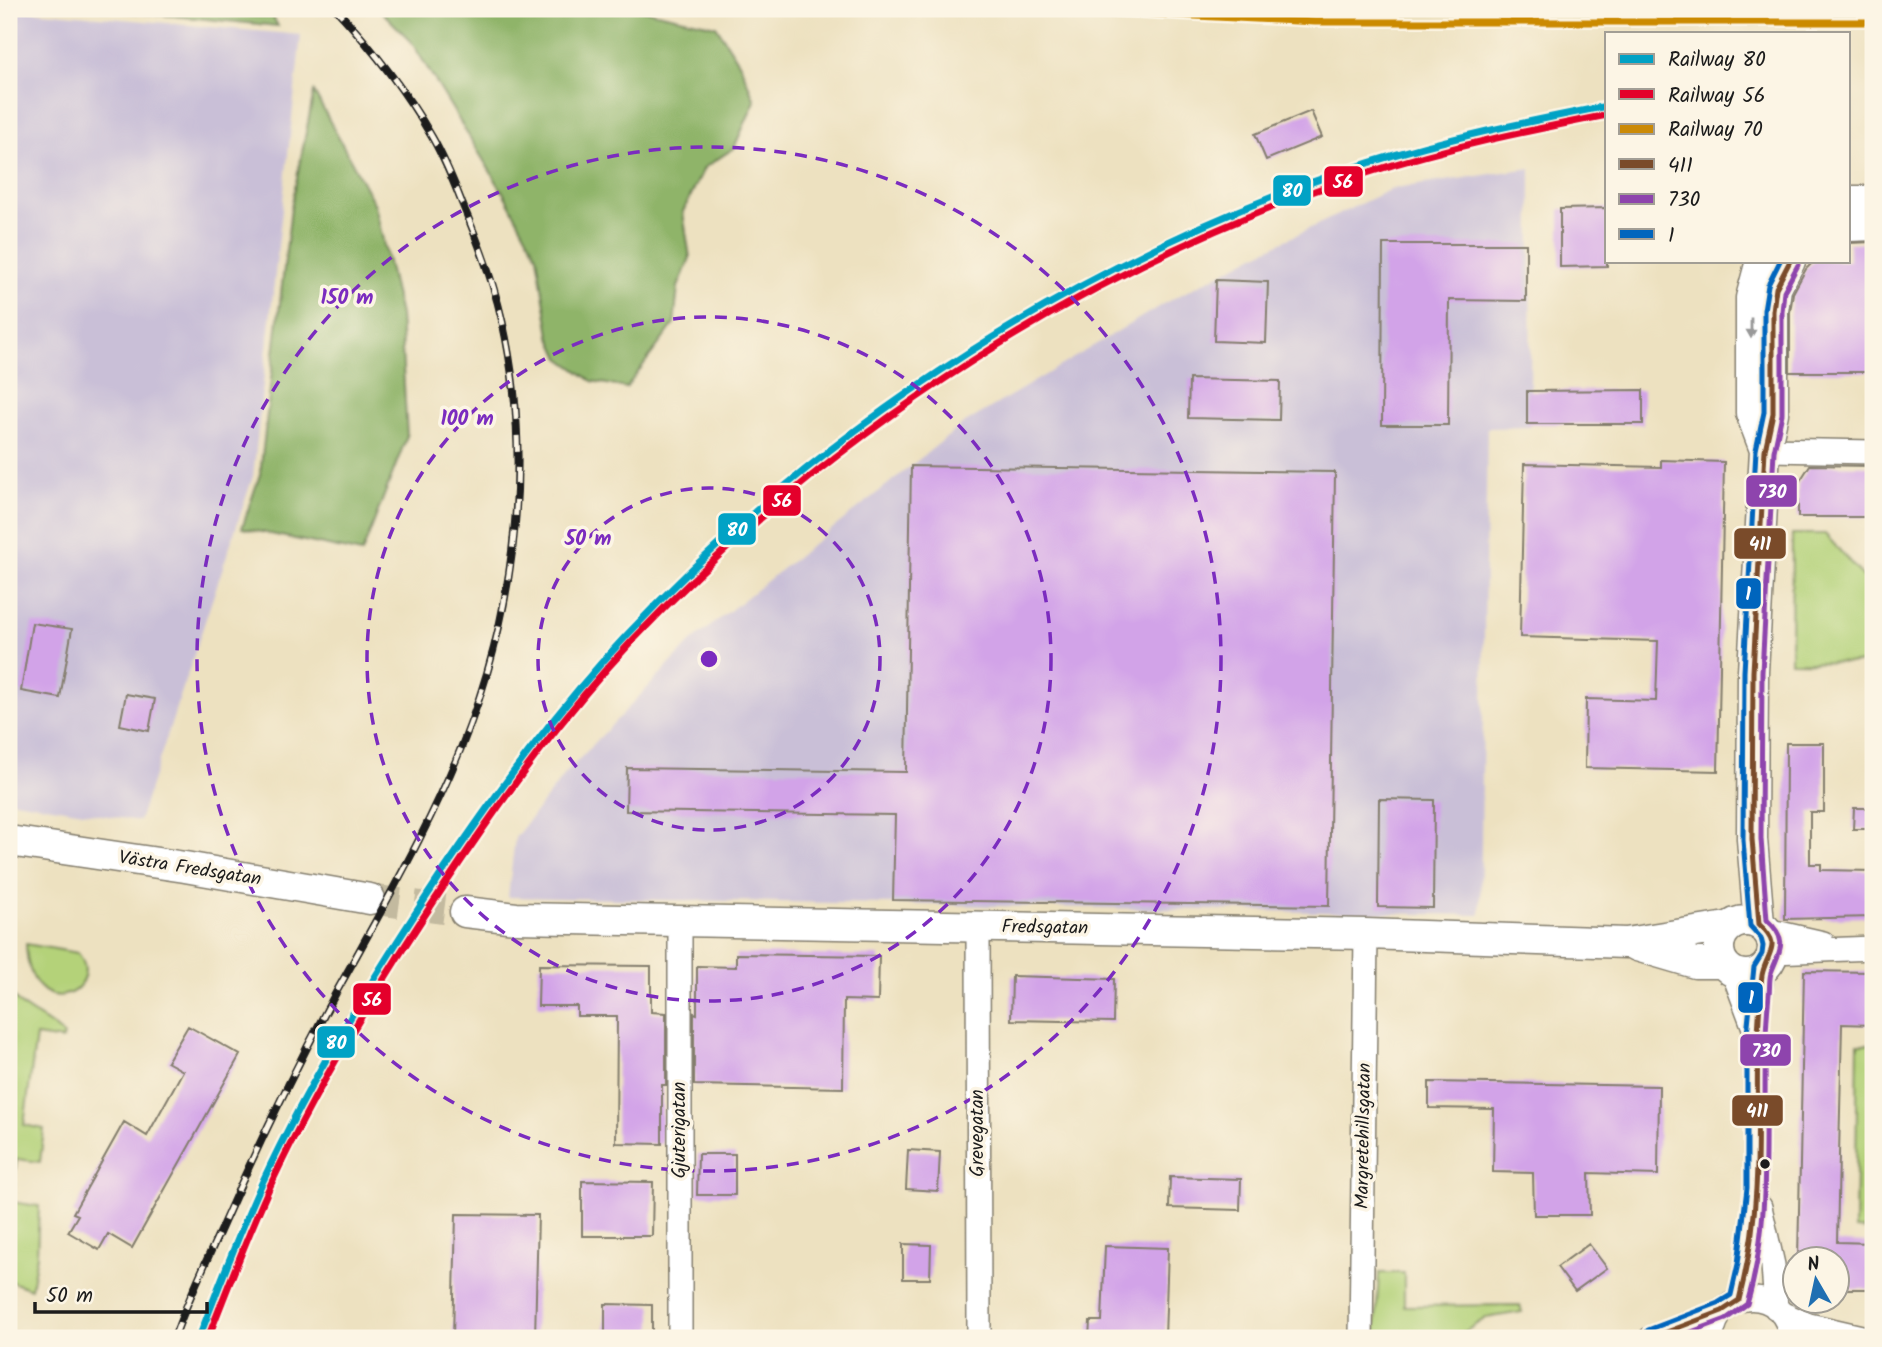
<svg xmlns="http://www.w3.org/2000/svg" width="1882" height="1347" viewBox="0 0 1882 1347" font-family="Kalam,sans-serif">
<rect width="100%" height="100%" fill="#fcf5e5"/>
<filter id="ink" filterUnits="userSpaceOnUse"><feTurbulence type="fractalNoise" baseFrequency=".0143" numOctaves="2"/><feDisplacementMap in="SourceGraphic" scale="14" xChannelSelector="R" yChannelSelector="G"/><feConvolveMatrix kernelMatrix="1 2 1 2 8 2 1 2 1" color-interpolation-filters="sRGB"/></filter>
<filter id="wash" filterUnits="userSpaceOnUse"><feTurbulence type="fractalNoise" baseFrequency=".00686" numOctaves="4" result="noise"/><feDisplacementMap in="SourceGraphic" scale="28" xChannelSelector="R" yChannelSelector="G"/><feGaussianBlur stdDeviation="1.57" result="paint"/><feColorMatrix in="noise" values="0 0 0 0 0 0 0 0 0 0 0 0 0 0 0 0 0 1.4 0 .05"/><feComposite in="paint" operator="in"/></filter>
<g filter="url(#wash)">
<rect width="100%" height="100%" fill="#ede1c0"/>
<path fill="#c9bfd7" d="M9,9L301,35L253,476L139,821L9,800Z
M1531,168L1530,427L1487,428L1480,915L508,897L515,838L566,773L692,641L962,425L1163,304L1265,250L1391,189Z"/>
<path fill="#b4d279" stroke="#68774a" stroke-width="2" d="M1792,534H1825L1873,588V663L1791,662Z
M26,944L78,953C108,992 29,1029 26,944Z
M9,988C19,1013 47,1016 64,1036L62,1040L36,1036L24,1125L44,1129L40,1162L17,1159L11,1202L39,1206L37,1255L31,1289L9,1281Z
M1858,1044H1873V1230L1855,1229Z
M1379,1273H1404V1306L1520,1305L1522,1312L1486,1318L1455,1338H1375Z"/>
<path fill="#8fb469" stroke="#566842" stroke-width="2" d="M101,9H269L278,26Z
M379,9H639L716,26L740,64L755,101L734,148L704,168L683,212L690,258L678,287L674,324L626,388L592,381L560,358L550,336L537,256L504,194L411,41Z
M314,92L375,205L400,315L407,436L362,553L242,528L260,474L291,208Z"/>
<g id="blocks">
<path fill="#d2a3e8" d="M1311,111L1322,137L1266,160L1255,134Z
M1607,208V266L1560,267V209Z
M1873,242V372H1790V312L1793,293L1806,269L1814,261H1849V243Z
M1383,244H1526V301L1449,300L1448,425H1382Z
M1216,280L1268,282L1266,343L1214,341Z
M1189,379L1280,381L1279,420L1188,418Z
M1643,390V424H1527V391Z
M1661,460L1724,462L1718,771L1585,768L1586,699L1656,701L1658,641L1520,637L1524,464L1661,467Z
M1810,465L1873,466V517H1798V484Z
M911,466L1335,472L1329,906L893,900L895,815L626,811L627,768L906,772Z
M32,623L72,629L60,698L21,691Z
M126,694L155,699L149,731L120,725Z
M1786,743H1824V812H1810V864H1821V870L1873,871V917L1785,919Z
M1379,799L1434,800L1433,908L1378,907Z
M1854,808H1873V829H1853Z
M736,954L879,956L878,1001L844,1000L843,1088L694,1085V1013L697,1014V966L736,967Z
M539,965L651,966V1012L666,1013V1085H662V1144L616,1143L617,1016H577V1006H538Z
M1804,971L1873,972V1025L1842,1024L1837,1242L1873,1243V1289H1837V1259H1798Z
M1012,976L1114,979L1113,1022L1011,1020Z
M188,1026L240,1055L132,1248L108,1234L99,1250L68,1232L78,1215L73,1213L124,1122L147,1136L183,1071L167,1062Z
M1429,1082L1659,1086L1658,1175L1589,1173L1590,1215H1534L1533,1173L1493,1172L1494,1109L1429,1108Z
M908,1150L940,1152L938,1191L906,1189Z
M698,1154H735V1195H697Z
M1170,1177L1241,1179L1240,1210L1169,1208Z
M582,1181L653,1182L652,1236H582Z
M456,1214L538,1215L535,1338H453Z
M903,1244L931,1245L930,1279H903Z
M1589,1244L1607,1268L1575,1291L1557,1267Z
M1105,1246L1168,1248L1165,1338H1089L1090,1321H1102Z
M605,1304L652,1305V1338H605Z"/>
</g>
</g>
<g filter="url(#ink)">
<use href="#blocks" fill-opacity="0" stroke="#847e6e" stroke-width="2"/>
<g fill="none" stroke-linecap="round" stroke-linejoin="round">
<path stroke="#c3ba9f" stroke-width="30" stroke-dasharray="30 15" stroke-linecap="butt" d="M370,899L465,912"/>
<g stroke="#847e6e" stroke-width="26">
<path id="minor" d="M1765,450L1873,452
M680,922V1338
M978,927L979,1338
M1766,930L1823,943
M1773,952L1873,948
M1733,972L1754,1028
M1760,1207L1773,1265L1776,1308
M1739,1300L1747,1266L1756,1189V1035L1763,969
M1781,1313L1809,1325L1866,1338
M1361,1338L1366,934
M1651,1338L1722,1311
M1712,1338C1716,1285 1788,1286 1790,1338"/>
</g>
<g stroke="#847e6e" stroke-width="33">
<path id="tertiary" d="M1849,201H1873
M1849,226L1873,225
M1761,261L1751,298V413L1765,450
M9,841L185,867L370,899
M465,912L516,918L1366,934L1626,943L1727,927
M1719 948a27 27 0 1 1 54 0a27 27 0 1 1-54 0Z
M1759,924L1752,839L1753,672L1765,450L1773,413V311L1776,288L1790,261
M1637,946L1695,963H1721"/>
</g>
<use href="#minor" stroke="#fff" stroke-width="23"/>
<use href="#tertiary" stroke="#fff" stroke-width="30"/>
<g stroke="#1c1c1c" stroke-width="8">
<path id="rail" d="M174,1338C187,1302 204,1266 220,1231C256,1149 295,1068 338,989C386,902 437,815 471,722C517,596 532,451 502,320C493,280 478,241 462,203C453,180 444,158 432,137C405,90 372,48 336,9"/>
</g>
<use href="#rail" stroke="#fcf5e5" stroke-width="5" stroke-dasharray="16" stroke-linecap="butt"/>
<g stroke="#fcf5e5" stroke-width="10">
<path id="bus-1" d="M1651,1338L1722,1311L1739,1300C1748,1264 1754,1227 1756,1189C1760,1123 1754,1058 1761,992C1761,985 1761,977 1763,971C1769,950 1782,945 1759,924L1752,839L1753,672L1765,450L1773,413V311L1776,288L1790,261"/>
</g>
<g stroke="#fcf5e5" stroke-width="10">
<path id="bus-2" d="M1675,1338L1726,1319L1747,1304C1777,1204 1758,1097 1769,994C1770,988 1769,979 1771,973C1779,951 1790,941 1767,920L1761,839L1762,672L1774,451L1782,414V312L1784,291L1798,265"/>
</g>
<g stroke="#fcf5e5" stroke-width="10">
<path id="bus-3" d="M1648,1330L1718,1303L1731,1295L1738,1264L1747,1188V1034L1754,967L1762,954L1763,946L1761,938L1750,926L1743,840L1744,672L1756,450L1764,412V310L1768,285L1780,261"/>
</g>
<use href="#bus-1" stroke="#7a4b2a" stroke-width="5"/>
<use href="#bus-2" stroke="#8e44ad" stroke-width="5"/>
<use href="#bus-3" stroke="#0065bd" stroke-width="5"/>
<g stroke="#fcf5e5" stroke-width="12">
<path id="rail-1" d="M199,1338C219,1286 239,1233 262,1183C312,1076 375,974 440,876C497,792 557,709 627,635C825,423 1091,252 1368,163C1446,138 1526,122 1607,106"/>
</g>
<g stroke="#fcf5e5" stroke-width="12">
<path id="rail-2" d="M208,1338C228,1287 248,1234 271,1184C321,1078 383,977 448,880C504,796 564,713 633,640C832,430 1094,261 1370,172C1447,147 1527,131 1607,115"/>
</g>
<g stroke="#fcf5e5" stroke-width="12">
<path id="rail-3" d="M1056,9L1315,22H1873"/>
</g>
<use href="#rail-1" stroke="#01a2c5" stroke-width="7"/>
<use href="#rail-2" stroke="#e4002b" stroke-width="7"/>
<use href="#rail-3" stroke="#cb8a06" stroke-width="7"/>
</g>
<defs><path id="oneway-solid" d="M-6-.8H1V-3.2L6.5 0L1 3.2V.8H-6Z" transform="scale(1.75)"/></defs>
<use fill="#999" href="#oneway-solid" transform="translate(1751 328) rotate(90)"/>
</g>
<g fill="none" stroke="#7b2cbf" stroke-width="3.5" stroke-dasharray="12 9">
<circle cx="709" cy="659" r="171"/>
<circle cx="709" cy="659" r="342"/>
<circle cx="709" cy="659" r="512"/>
</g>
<circle fill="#1c1c1c" stroke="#fcf5e5" stroke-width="2.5" cx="1765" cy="1164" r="6"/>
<g text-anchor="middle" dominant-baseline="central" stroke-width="7" stroke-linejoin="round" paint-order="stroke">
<g font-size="19" fill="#1c1c1c" stroke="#fcf5e5">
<text transform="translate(190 869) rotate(9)">Västra Fredsgatan</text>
<text transform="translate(1045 928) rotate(1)">Fredsgatan</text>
<text transform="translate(680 1130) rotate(-90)">Gjuterigatan</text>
<text transform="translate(978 1133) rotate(-90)">Grevegatan</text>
<text transform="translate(1364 1136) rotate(-89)">Margretehillsgatan</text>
</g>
</g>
<circle cx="709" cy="659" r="10" fill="#7b2cbf" stroke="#fcf5e5" stroke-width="3.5"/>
<g font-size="21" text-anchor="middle" font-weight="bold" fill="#7b2cbf" stroke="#fcf5e5" stroke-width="7" stroke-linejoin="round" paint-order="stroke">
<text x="347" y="304">150 m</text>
<text x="467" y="425">100 m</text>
<text x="588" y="545">50 m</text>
</g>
<g stroke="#fcf5e5" stroke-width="2.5">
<rect x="1323" y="165" width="41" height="33" rx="7" fill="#e4002b"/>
<rect x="1272" y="174" width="40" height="33" rx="7" fill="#01a2c5"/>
<rect x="1745" y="474" width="53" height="34" rx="7" fill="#8e44ad"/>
<rect x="762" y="484" width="40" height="33" rx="7" fill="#e4002b"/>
<rect x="717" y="512" width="40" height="34" rx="7" fill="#01a2c5"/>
<rect x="1733" y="527" width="54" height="33" rx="7" fill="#7a4b2a"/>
<rect x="1735" y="577" width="27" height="33" rx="7" fill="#0065bd"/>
<rect x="1737" y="981" width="27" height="33" rx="7" fill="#0065bd"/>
<rect x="352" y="982" width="40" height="34" rx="7" fill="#e4002b"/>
<rect x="316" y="1025" width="40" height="34" rx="7" fill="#01a2c5"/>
<rect x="1739" y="1033" width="53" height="34" rx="7" fill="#8e44ad"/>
<rect x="1731" y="1094" width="53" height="33" rx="7" fill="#7a4b2a"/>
</g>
<g font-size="19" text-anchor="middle" font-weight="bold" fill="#fff">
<text x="1343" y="188">56</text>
<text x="1292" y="197">80</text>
<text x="1772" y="498">730</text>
<text x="782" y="507">56</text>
<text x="737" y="536">80</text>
<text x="1760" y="550">411</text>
<text x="1748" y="600">1</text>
<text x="1751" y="1004">1</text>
<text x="372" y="1006">56</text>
<text x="336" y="1049">80</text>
<text x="1766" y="1057">730</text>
<text x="1757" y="1117">411</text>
</g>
<rect width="1882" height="1347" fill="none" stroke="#fcf5e5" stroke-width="35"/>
<rect x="1605" y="32" width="245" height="231" fill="#fcf5e5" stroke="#a29e95" stroke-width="2"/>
<rect x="1619" y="54" width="35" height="10" fill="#01a2c5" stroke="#a29e95" stroke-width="2"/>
<text x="1668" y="66" font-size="21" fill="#1c1c1c">Railway 80</text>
<rect x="1619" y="89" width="35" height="10" fill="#e4002b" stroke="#a29e95" stroke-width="2"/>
<text x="1668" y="102" font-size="21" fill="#1c1c1c">Railway 56</text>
<rect x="1619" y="124" width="35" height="10" fill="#cb8a06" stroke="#a29e95" stroke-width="2"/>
<text x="1668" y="136" font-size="21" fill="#1c1c1c">Railway 70</text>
<rect x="1619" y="159" width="35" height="10" fill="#7a4b2a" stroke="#a29e95" stroke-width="2"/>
<text x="1668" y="172" font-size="21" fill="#1c1c1c">411</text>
<rect x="1619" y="194" width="35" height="10" fill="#8e44ad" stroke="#a29e95" stroke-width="2"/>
<text x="1668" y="206" font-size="21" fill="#1c1c1c">730</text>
<rect x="1619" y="229" width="35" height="10" fill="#0065bd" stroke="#a29e95" stroke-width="2"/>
<text x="1668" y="242" font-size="21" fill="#1c1c1c">1</text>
<g transform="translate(1816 1280) rotate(351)"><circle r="33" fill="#fcf5e5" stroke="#a29e95" stroke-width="2"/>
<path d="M0-5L12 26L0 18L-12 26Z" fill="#1f6fb2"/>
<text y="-10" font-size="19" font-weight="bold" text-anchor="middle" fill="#1c1c1c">N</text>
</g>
<path d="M35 1302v10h172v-10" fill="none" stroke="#1c1c1c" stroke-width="3.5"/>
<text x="46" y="1302" font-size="21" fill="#1c1c1c" stroke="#fcf5e5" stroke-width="5" paint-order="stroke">50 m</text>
</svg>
